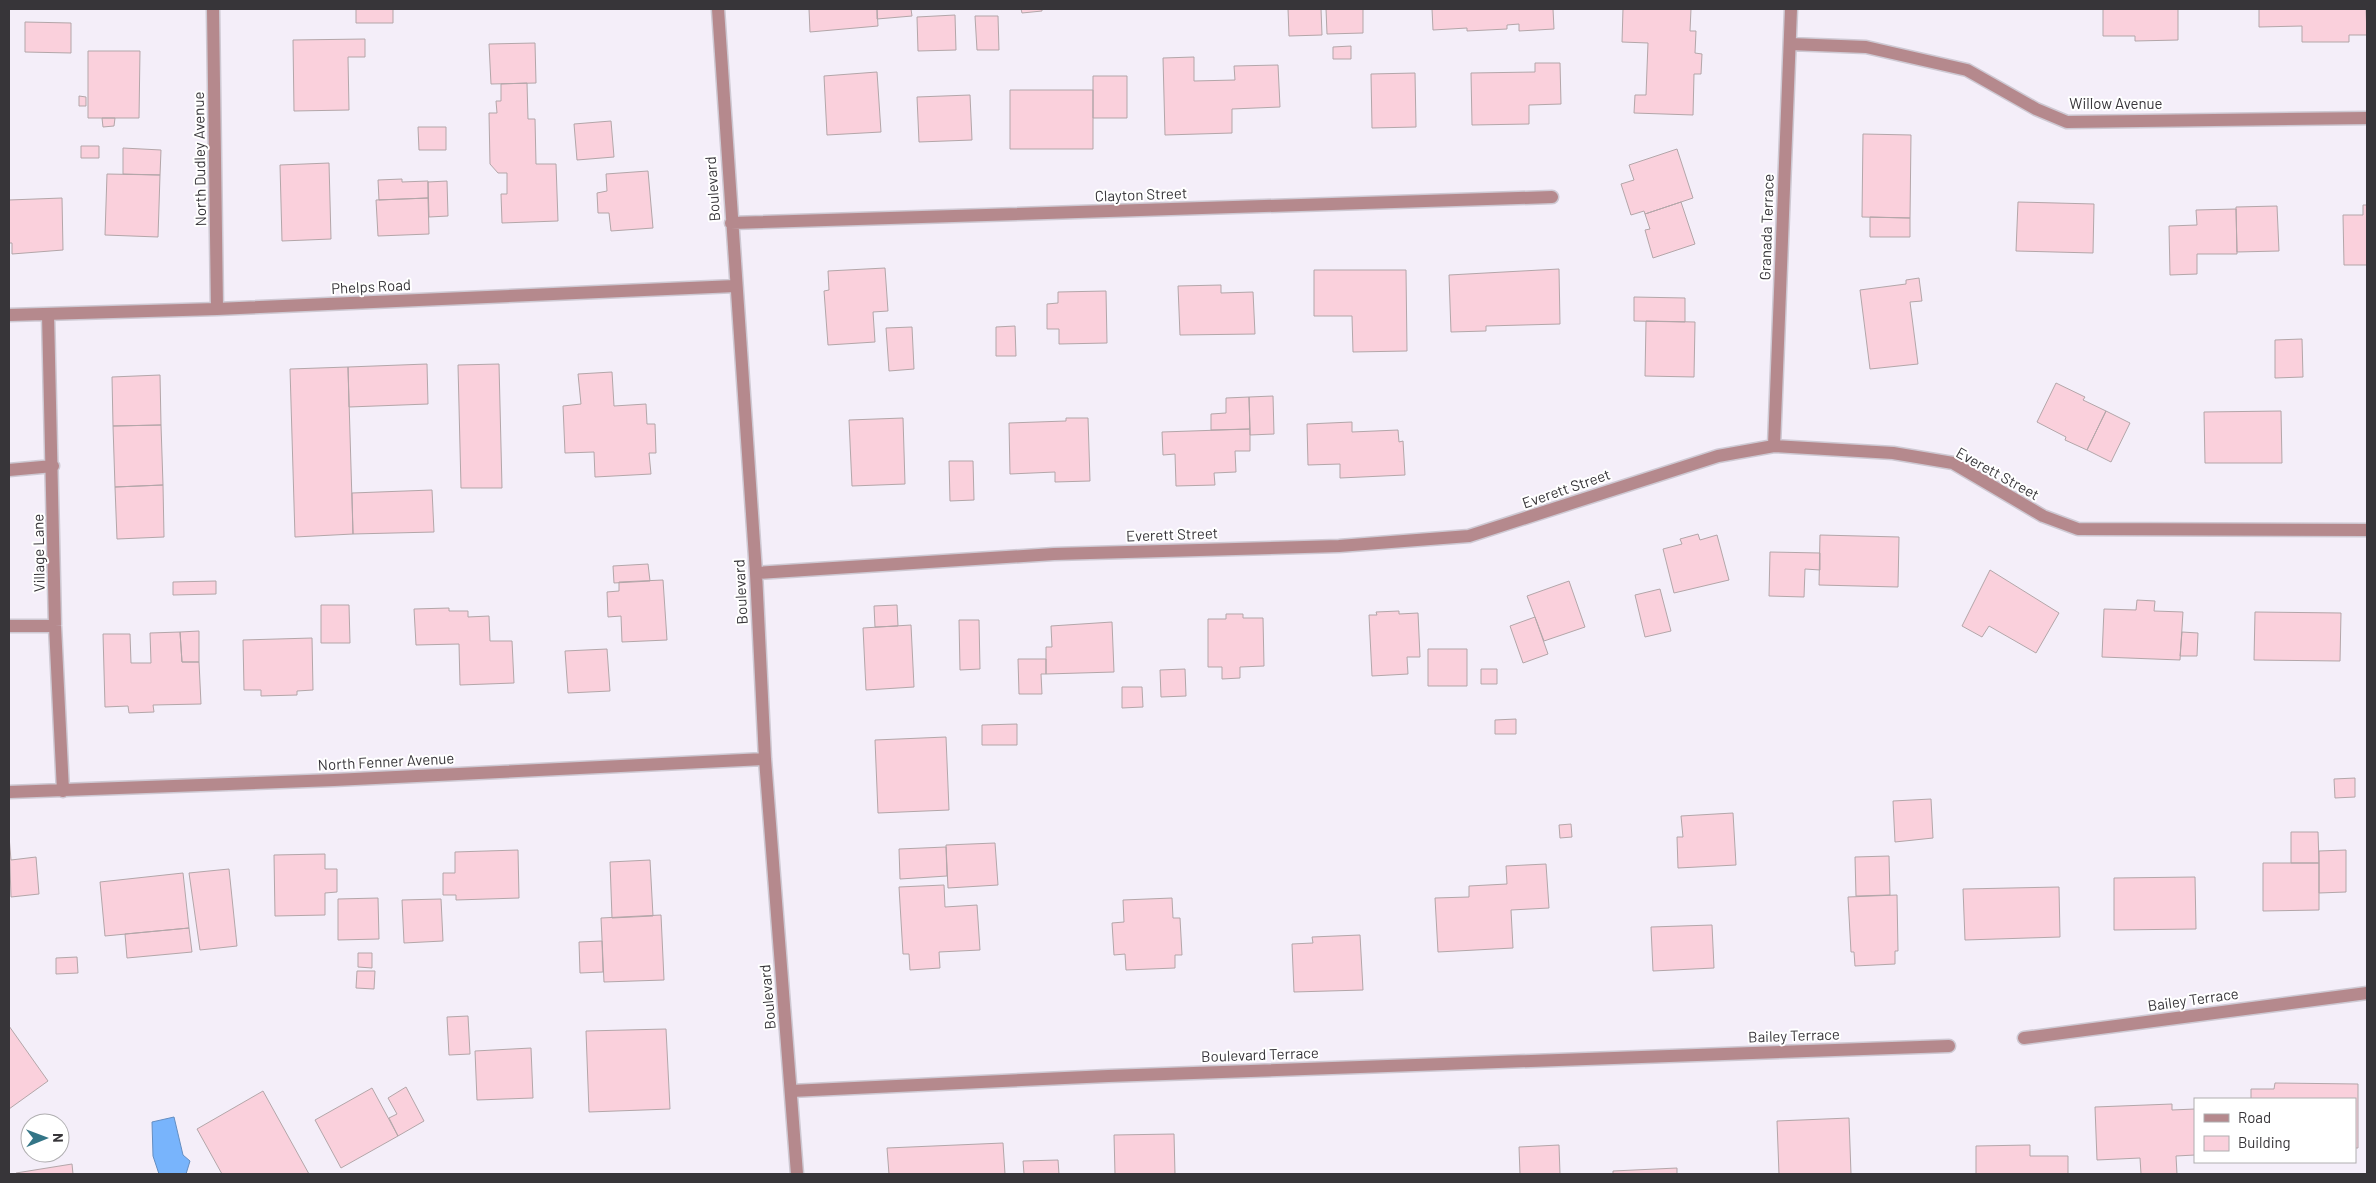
<svg xmlns="http://www.w3.org/2000/svg" width="2376" height="1183" viewBox="0 0 2376 1183" font-family="Barlow,sans-serif">
<rect width="100%" height="100%" fill="#f4eef9"/>
<path fill="#78b4fc" stroke="#648ec2" d="M174,1117L183,1155L190,1161L186,1174H159L153,1156L152,1122Z"/>
<path fill="#fad0dc" stroke="#b3a6a9" d="M356,9H393V23H356Z
M809,9H877L878,26L810,32Z
M877,9H911L912,16L877,19Z
M1021,9H1042V11L1022,13Z
M1288,9H1321L1322,35L1289,36Z
M1326,9H1363V33L1327,34Z
M1432,9H1553L1554,29L1519,31V24L1507,25V29L1467,31V28L1433,30Z
M1623,9H1691L1690,31H1696L1695,53L1702,54L1701,74H1694L1693,115L1634,113L1635,95H1646L1648,43L1622,42Z
M2103,9H2178V40L2135,41V36H2103Z
M2259,9H2366L2367,35H2349V42H2302V26L2259,27Z
M955,15L956,50L918,51L917,17Z
M975,16H998L999,50H977Z
M25,22L71,23V53L25,52Z
M365,39V57H348L349,110L294,111L293,40Z
M535,43L536,83L491,84L489,44Z
M1351,46V59H1333V47Z
M88,51H140L139,118H88Z
M1194,57V81L1235,80L1234,66L1278,65L1280,107L1232,109V133L1165,135L1163,58Z
M1535,63H1560L1561,104L1529,105V124L1472,125L1471,73L1535,72Z
M877,72L881,132L827,135L824,76Z
M1415,73L1416,127L1372,128L1371,74Z
M1093,76H1127V118H1093Z
M527,83L528,119H535L536,164H556L558,221L502,223L501,194H507V173H498L490,164L489,113H497L496,101H501V84Z
M1010,90H1093V149H1010Z
M970,95L972,140L919,142L917,97Z
M79,96L86,97V106H79Z
M102,118H115L114,126L103,127Z
M611,121L614,157L577,160L574,124Z
M418,127H446V150H419Z
M1863,134L1911,135L1910,218L1862,217Z
M81,146H99V158H81Z
M123,148L161,150L160,175L123,174Z
M1677,149L1693,198L1645,214L1644,211L1631,215L1621,184L1634,180L1629,165Z
M329,163L331,239L282,241L280,165Z
M648,171L653,228L611,231L609,213H598L597,193L607,191L606,174Z
M107,174L160,175L158,237L105,235Z
M402,179V182L428,181V198L379,200L378,180Z
M447,181L448,216L429,217L428,182Z
M62,198L63,250L12,254V243H9V200Z
M428,198L429,234L378,236L376,200Z
M1681,202L1695,244L1653,258L1645,230L1650,229L1645,214Z
M2018,202L2094,204L2093,253L2016,251Z
M2363,205H2367V265H2344L2343,215H2363Z
M2277,206L2279,251L2237,252L2236,207Z
M2236,209L2237,254H2197V274L2170,275L2169,226L2197,225L2196,210Z
M1870,217L1910,218V237H1870Z
M885,268L888,311L873,312L875,342L828,345L824,291L829,290L828,271Z
M1559,269L1560,324L1486,326V331L1451,332L1449,275Z
M1314,270H1406L1407,351L1353,352L1352,316H1314Z
M1919,278L1922,301L1910,302L1918,364L1870,369L1860,290L1906,284V280Z
M1221,285V293L1253,292L1255,334L1180,335L1178,286Z
M1106,291L1107,343L1059,344V329H1047V304L1058,303V292Z
M1634,297L1685,298V322L1634,321Z
M1646,321L1695,322L1694,377L1645,376Z
M1015,326L1016,356H996V327Z
M912,327L914,369L889,371L886,328Z
M2302,339L2303,377L2275,378V340Z
M427,364L428,404L349,407L348,367Z
M499,364L502,488H461L458,365Z
M348,367L353,534L295,537L290,369Z
M612,372L614,406L646,404L647,424H655L656,453H649L651,474L595,477L594,452L565,453L563,406L581,404L578,374Z
M160,375L161,425L113,426L112,377Z
M2056,383L2085,397L2083,400L2106,411L2087,450L2065,440L2066,437L2037,422Z
M1273,396L1274,434L1250,435L1249,397Z
M1249,397L1250,429L1211,430V414L1226,413V398Z
M2106,411L2130,423L2111,462L2087,450Z
M2281,411L2282,463H2205L2204,412Z
M903,418L905,484L852,486L849,420Z
M1066,418H1088L1090,481L1055,482V472L1010,474L1009,423L1066,421Z
M1352,422V432L1398,430L1399,442L1403,441L1405,475L1340,478V464L1308,465L1307,424Z
M161,425L163,485L115,487L113,426Z
M1250,429V451H1235L1236,472L1214,473L1215,485L1176,486L1175,454L1163,455L1162,432Z
M949,461H973L974,500L950,501Z
M163,485L164,537L117,539L115,487Z
M432,490L434,532L353,534L352,493Z
M1698,534L1700,540L1717,535L1729,580L1674,593L1663,549L1682,544L1680,539Z
M1820,535L1899,537L1898,587L1819,585Z
M1770,552L1820,553V570L1805,569L1804,597L1769,596Z
M648,564L650,581L614,583L613,566Z
M1990,570L2059,613L2036,653L1989,626L1982,637L1962,626Z
M663,580L667,640L622,642L621,616L608,617L607,592L619,591V582Z
M216,581V594L173,595V582Z
M1569,581L1585,627L1544,641L1527,596Z
M1660,589L1671,631L1645,637L1635,595Z
M2137,600L2155,601L2154,611L2183,612L2180,660L2102,657L2104,609L2136,610Z
M321,605H349L350,643H321Z
M897,605L898,626L875,627L874,606Z
M449,608V611H468V617L489,616L490,641H512L514,683L460,685L459,644L416,645L414,609Z
M1399,611V614L1418,613L1420,657H1407L1408,674L1372,676L1369,615H1377L1376,612Z
M2255,612L2341,613L2340,661L2254,660Z
M1226,614H1243V618H1263L1264,666L1240,667V678L1222,679V667H1208V619H1226Z
M1535,617L1548,654L1523,663L1510,626Z
M959,620H979L980,669L960,670Z
M1112,622L1114,672L1046,674V647H1052L1051,626Z
M911,625L914,687L866,690L863,628Z
M199,631V662H182L180,632Z
M180,632L182,662H199L201,704L153,705L154,712L129,713L128,706L105,707L103,634H130L131,663H151L150,633Z
M2182,632L2198,633L2197,656H2180Z
M312,638L313,690L297,691V695L261,696V690H244L243,640Z
M607,649L610,691L568,693L565,651Z
M1428,649H1467V686H1428Z
M1018,659H1046V674H1041L1042,694H1019Z
M1185,669L1186,696L1161,697L1160,670Z
M1481,669H1497V684H1481Z
M1122,687H1142L1143,707L1122,708Z
M1516,719V734H1495V720Z
M1017,724V745H982V725Z
M946,737L949,810L878,813L875,740Z
M2355,778V797L2335,798L2334,779Z
M1931,799L1933,838L1895,842L1893,801Z
M1733,813L1736,865L1678,868L1677,837H1683L1681,816Z
M1571,824L1572,837L1560,838L1559,825Z
M2291,832H2318L2319,863H2291Z
M9,836L11,860L36,857L39,894L11,897Z
M995,843L998,885L948,888L946,845Z
M946,847L947,876L900,879L899,849Z
M518,850L519,898L456,900V895H443V873H455V852Z
M2346,850V892L2319,893V851Z
M325,854V869H337V892L325,893V915L275,916L274,855Z
M1889,856L1890,895L1856,896L1855,857Z
M650,860L653,916L612,918L610,862Z
M2263,863H2319V910L2263,911Z
M1546,864L1549,908L1511,910L1513,948L1438,952L1435,898L1469,897V886L1507,884L1506,866Z
M229,869L237,946L200,950L189,873Z
M183,873L189,928L105,936L100,882Z
M2195,877L2196,929L2114,930V878Z
M944,885L945,907L977,905L980,950L939,952L940,968L910,970L909,954H903L899,887Z
M2059,887L2060,937L1965,940L1963,889Z
M1897,895L1898,951H1895V964L1855,966L1854,952H1851L1848,897Z
M378,898L379,939L338,940V899Z
M1172,898L1173,918H1180L1182,955H1175V968L1126,970L1125,954L1114,955L1112,923L1124,922L1123,900Z
M441,899L443,941L404,943L402,900Z
M661,915L664,980L604,982L601,918Z
M1712,925L1714,968L1653,971L1651,927Z
M189,928L192,952L127,958L125,934Z
M1360,935L1363,990L1294,992L1292,944L1313,943L1312,937Z
M602,941L603,972L580,973L579,942Z
M358,953H372V968L358,967Z
M77,957L78,973L56,974V958Z
M357,971H375L374,989L356,988Z
M468,1016L470,1054L449,1055L447,1017Z
M9,1026L48,1081L9,1109Z
M666,1029L670,1109L589,1112L586,1031Z
M531,1048L533,1098L477,1100L475,1051Z
M2275,1083L2358,1084V1148H2355V1099H2251V1089H2274Z
M406,1087L424,1121L398,1136L389,1118L397,1114L388,1098Z
M372,1088L398,1136L341,1168L315,1120Z
M263,1091L309,1174H222L197,1129Z
M2172,1104V1110L2195,1109V1155L2176,1156L2177,1174H2141L2140,1158L2097,1160L2095,1107Z
M1849,1118L1851,1174H1779L1777,1121Z
M1174,1134L1175,1174H1115L1114,1135Z
M1003,1143L1005,1174H889L887,1148Z
M1559,1145L1560,1174H1520L1519,1147Z
M2030,1145V1156H2068V1174H1976V1146Z
M1058,1160L1059,1174H1024L1023,1161Z
M72,1164L73,1174H16V1173Z
M1677,1168V1174H1613V1171Z"/>
<g fill="none" stroke-linecap="round" stroke-linejoin="round">
<g stroke="#cec9d3" stroke-width="15">
<path id="minor" d="M213,9L217,309
M718,9L756,573L765,759L797,1174
M1790,44L1866,47L1967,70L2036,109L2067,122L2367,118
M731,223L1552,197
M48,314L55,626L63,791
M9,315L217,309L735,286
M1774,446L1791,9
M9,470L53,466
M756,573L1054,554L1339,546L1469,536L1718,456L1774,446L1893,453L1953,463L2043,516L2078,529L2367,530
M9,626H55
M9,792L334,780L765,759
M2024,1038L2367,993
M791,1091L1108,1076L1949,1046"/>
</g>
<use href="#minor" stroke="#b5898d" stroke-width="12"/>
</g>
<g text-anchor="middle" dominant-baseline="central" stroke-width="4" stroke-linejoin="round" paint-order="stroke">
<g font-size="15" fill="#373539" stroke="#fff">
<text x="2116" y="103">Willow Avenue</text>
<text transform="translate(199 159) rotate(-91)">North Dudley Avenue</text>
<text transform="translate(712 189) rotate(-94)">Boulevard</text>
<text transform="translate(1141 194) rotate(-2)">Clayton Street</text>
<text transform="translate(1766 227) rotate(-88)">Granada Terrace</text>
<text transform="translate(371 286) rotate(-3)">Phelps Road</text>
<text transform="translate(1998 473) rotate(29)">Everett Street</text>
<text transform="translate(1566 488) rotate(-19)">Everett Street</text>
<text transform="translate(1172 534) rotate(-2)">Everett Street</text>
<text transform="translate(38 553) rotate(-91)">Village Lane</text>
<text transform="translate(740 592) rotate(-93)">Boulevard</text>
<text transform="translate(386 761) rotate(-3)">North Fenner Avenue</text>
<text transform="translate(767 997) rotate(-95)">Boulevard</text>
<text transform="translate(2193 999) rotate(-8)">Bailey Terrace</text>
<text transform="translate(1794 1035) rotate(-2)">Bailey Terrace</text>
<text transform="translate(1260 1054) rotate(-2)">Boulevard Terrace</text>
</g>
</g>
<rect width="2376" height="1183" fill="none" stroke="#373539" stroke-width="20"/>
<rect x="2194" y="1098" width="162" height="65" fill="#ffffff" stroke="#afaeb0"/>
<rect x="2204" y="1114" width="25" height="8" fill="#b5898d" stroke="#afaeb0"/>
<text x="2238" y="1123" font-size="15" fill="#373539">Road</text>
<rect x="2204" y="1136" width="25" height="15" fill="#fad0dc" stroke="#afaeb0"/>
<text x="2238" y="1148" font-size="15" fill="#373539">Building</text>
<g transform="translate(45 1138) rotate(89)"><circle r="24" fill="#ffffff" stroke="#afaeb0"/>
<path d="M0-4L9 19L0 12L-9 19Z" fill="#337587"/>
<text y="-8" font-size="14" font-weight="bold" text-anchor="middle" fill="#373539">N</text>
</g>
</svg>
